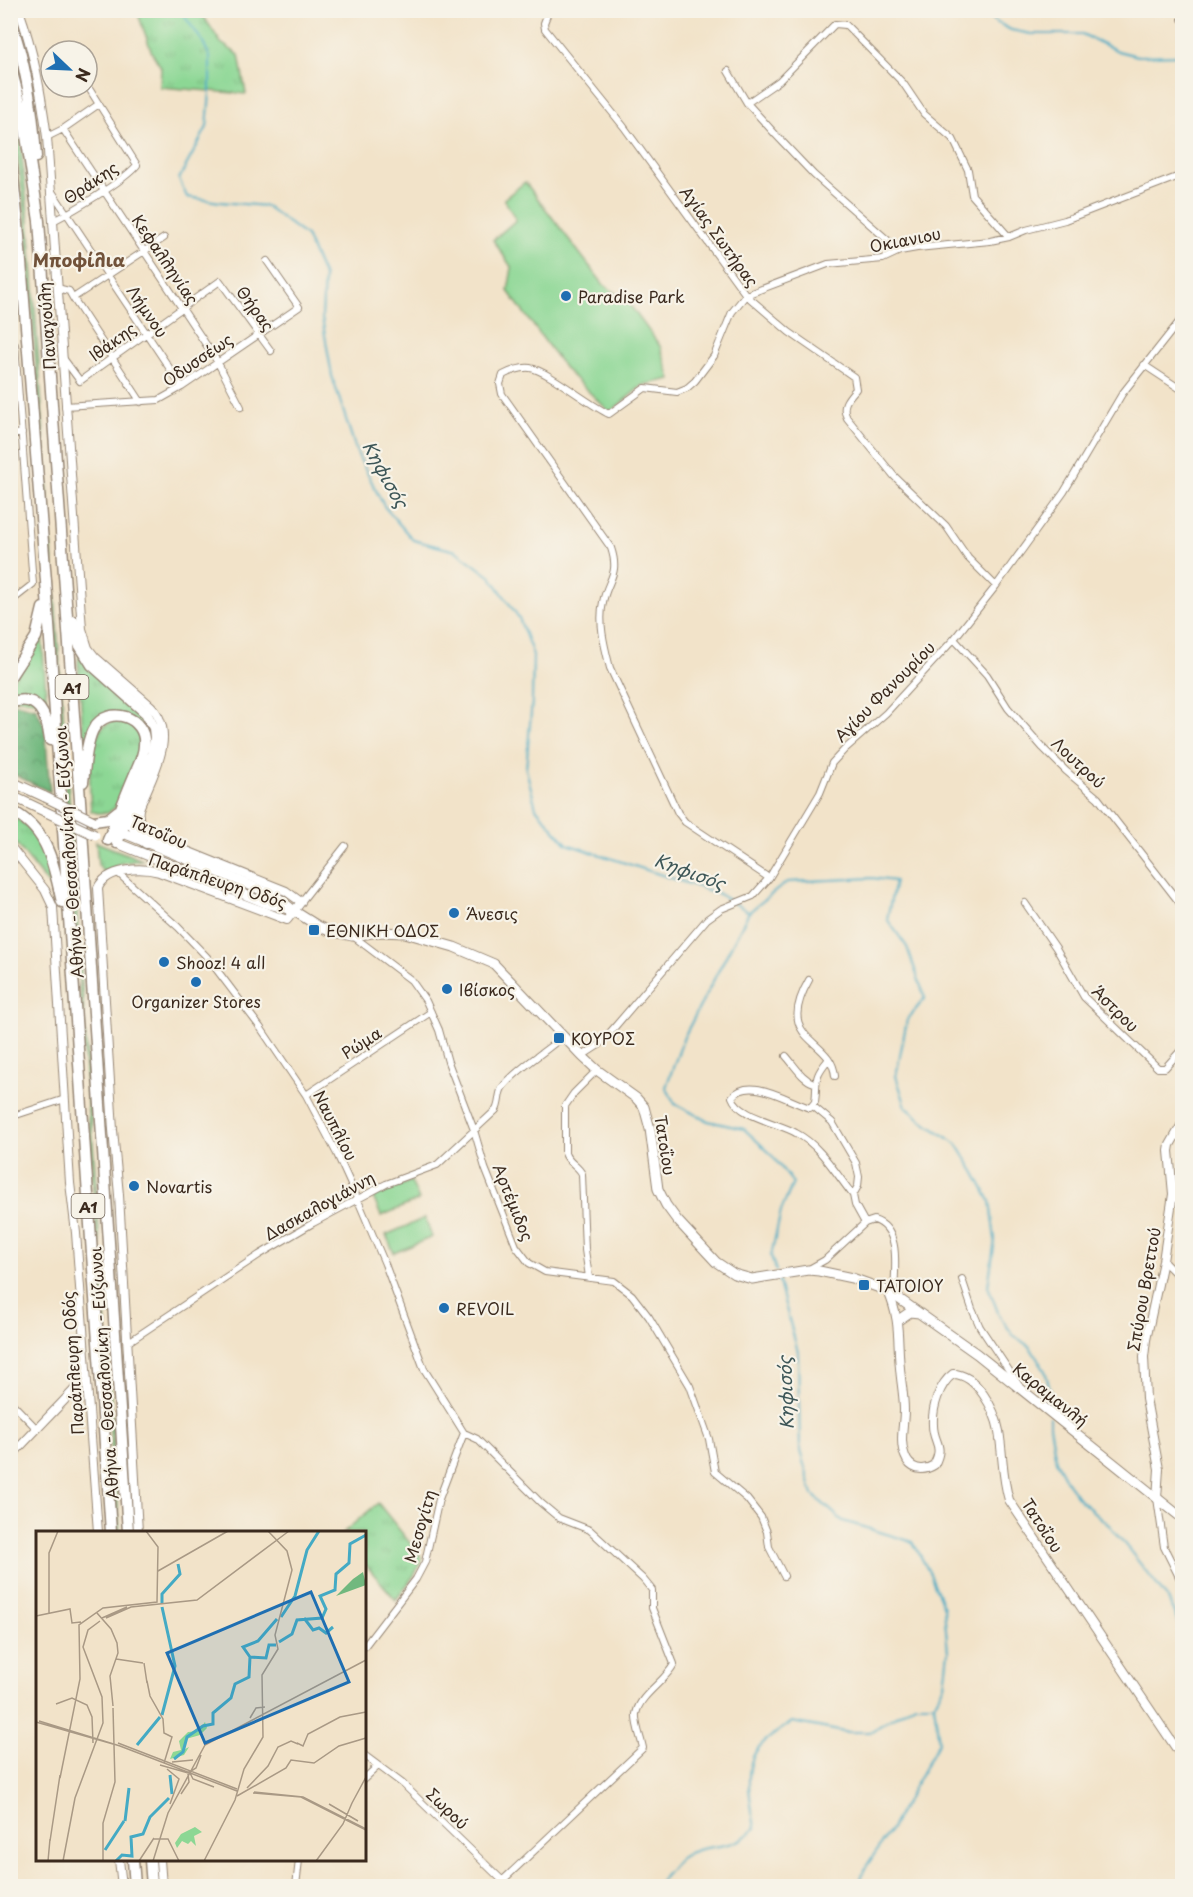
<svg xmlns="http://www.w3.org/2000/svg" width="1193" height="1897" viewBox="0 0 1193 1897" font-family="'Playpen Sans',sans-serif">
<defs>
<pattern id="grass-tufts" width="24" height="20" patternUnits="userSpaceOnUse" patternTransform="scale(1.5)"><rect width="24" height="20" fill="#8cd794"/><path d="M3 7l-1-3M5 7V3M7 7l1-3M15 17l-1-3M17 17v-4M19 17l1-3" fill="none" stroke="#7ab97f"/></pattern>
<pattern id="forest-crowns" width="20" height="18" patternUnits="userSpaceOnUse" patternTransform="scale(1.5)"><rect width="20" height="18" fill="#71b87e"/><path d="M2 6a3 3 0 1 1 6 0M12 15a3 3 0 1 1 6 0" fill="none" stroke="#5e9667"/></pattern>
</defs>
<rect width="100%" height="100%" fill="#f7f3e8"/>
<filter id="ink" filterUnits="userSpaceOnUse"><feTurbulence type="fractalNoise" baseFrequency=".0167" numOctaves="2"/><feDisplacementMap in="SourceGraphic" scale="12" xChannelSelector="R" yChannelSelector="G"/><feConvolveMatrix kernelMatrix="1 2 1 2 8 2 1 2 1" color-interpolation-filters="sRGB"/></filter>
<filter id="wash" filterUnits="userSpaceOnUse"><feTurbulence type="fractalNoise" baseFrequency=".008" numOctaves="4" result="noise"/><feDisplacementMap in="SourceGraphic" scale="24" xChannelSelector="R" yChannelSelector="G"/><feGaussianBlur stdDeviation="1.35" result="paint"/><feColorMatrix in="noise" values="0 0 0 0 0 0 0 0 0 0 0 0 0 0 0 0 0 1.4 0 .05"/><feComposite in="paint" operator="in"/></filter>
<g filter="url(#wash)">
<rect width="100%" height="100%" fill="#f2e3c9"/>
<path fill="url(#grass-tufts)" stroke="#648059" stroke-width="1.5" d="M137,11H200L221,43L239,55L246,94L160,87L161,67L152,53Z
M10,92L20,139L29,221L120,1532H117L26,222L11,107Z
M41,635L42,636L47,709L38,701L11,698L10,685Z
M80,655L137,709L152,731L151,753L148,734L112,712L84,748L78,662Z
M119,720L133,726L139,733L141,747L119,804L108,813H97L91,811C89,785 84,723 119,720Z
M10,815C45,833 47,858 55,893L11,837Z
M96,842L142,860L121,863L104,873L98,865Z
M378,1503L422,1558L415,1574L396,1600L365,1564L364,1532H344Z"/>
<path fill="url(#forest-crowns)" stroke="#56714e" stroke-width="1.5" d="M16,703L36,708L45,727L50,792L11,773L10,706Z"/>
<path fill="#8cd794" stroke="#648059" stroke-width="1.5" d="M525,182L604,285L627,301L660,346L671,379L643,385L610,412L566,370L508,291L512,268L493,240L516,220L504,199Z
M411,1181L419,1200L381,1216L373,1197Z
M425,1218L432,1237L394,1253L386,1235Z"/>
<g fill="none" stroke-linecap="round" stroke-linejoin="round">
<path stroke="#44aac4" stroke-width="2" d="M180,10L203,42L210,57V92L207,127L179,179L187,197L220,202L266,206L306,236L324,277L322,318L332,376L357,453L384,506L413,540L456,551L491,577L519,618L533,655L532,701L526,769L536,808L567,844L717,893L749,912L684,1037L666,1087L675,1104L708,1121L744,1129L770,1153L793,1183L781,1211L771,1256L776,1271
M981,10L996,22L1011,30L1031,34H1082L1118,51L1138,56L1182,55
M749,912L787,882L872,878L895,881L887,919L907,947L925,998L907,1020L896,1076L906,1107L925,1123L957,1144L975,1173L990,1201L995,1240L988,1286L999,1315L1013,1335L1030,1347L1045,1371L1051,1392L1050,1409
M778,1279L798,1352L800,1451L813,1495L843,1521L913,1542L930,1574L944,1608L948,1652L944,1685L934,1704L939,1742L890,1830L864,1870L859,1886
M1050,1417V1426L1056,1461L1069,1485L1081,1501L1110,1526L1150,1576L1168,1599L1182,1631
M660,1886C661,1879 664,1876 669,1871C673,1866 677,1860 682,1857C705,1841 731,1854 755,1828C751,1803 741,1765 761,1745C770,1736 782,1729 792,1722L844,1732H870L915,1704H933"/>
</g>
</g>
<g filter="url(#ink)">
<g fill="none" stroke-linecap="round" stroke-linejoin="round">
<g stroke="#968674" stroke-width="8">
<path id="minor" d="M549,10L544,23L545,29L624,127L746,295L789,332L854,377L856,389C847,399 841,406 847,418L894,476L946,526L968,558L996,586
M1182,19V18
M728,71L747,103L776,135L814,175L900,251
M747,103L779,81L835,24L846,25L903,83L924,114L953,139L968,170L972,195L1009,237
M63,129L217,361L241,407
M47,137L63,129L99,104
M51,190L182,387
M53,221C73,211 124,181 137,165L90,90
M57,288L69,291L73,298L164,238
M73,298L141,402
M10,346L15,345L33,584L10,602
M63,358L80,381L220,281L271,351
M1144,365L1182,390
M65,406L159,400L182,387L299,307L267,261
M10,435L22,433
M954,639L987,675L1008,708L1043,748L1066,771L1098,798L1182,906
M118,873L178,927L207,957L260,1027L306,1095L337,1154L357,1198L385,1264L424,1369L464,1433
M769,878L685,822L678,813L610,668C605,648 598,623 603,602C608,578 620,575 611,548L502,394L500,384L503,375C511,371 521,367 530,368C547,370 589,405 609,414L645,388L677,392L687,388L695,381L714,356L732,312L746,295L828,264L883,259L900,251L917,248L990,241L1009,237L1026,230L1065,220L1182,175
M301,902L345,846
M1025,903L1056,948L1084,997L1158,1068H1165L1182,1049
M353,936L411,980L426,1001L439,1030L448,1062L474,1130L485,1168L516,1246L529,1263L545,1272L614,1281L632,1295L649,1317L690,1386L709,1439L715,1472L747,1499L761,1517L767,1532L769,1547L784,1576
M809,980C773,1043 832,1037 835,1076
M582,1056L599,1045L613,1029L707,919L721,909L753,896L769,878L820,793L832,763L845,749L886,713L954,639L996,586L1064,492L1122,394L1182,318
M786,1056C795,1066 802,1079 814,1083
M828,1060C812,1079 818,1081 815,1102L810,1108C789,1102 750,1075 732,1097C739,1117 779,1123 796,1133C821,1146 836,1174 853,1195L855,1205L865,1223
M306,1095L431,1012
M813,1106L832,1122L856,1163L859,1177L858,1186L853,1195
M10,1117L65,1099
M1163,1261L1182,1280
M809,1269L825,1260L865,1223L874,1220C903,1229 894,1272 894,1295
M589,1277L585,1250L582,1174C578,1165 568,1163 565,1153V1106L574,1093L597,1070
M962,1279L972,1309L980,1327L1018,1384
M10,1286H13
M127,1343L259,1255L313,1223L386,1184L437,1165L496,1110C500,1103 498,1095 502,1088C512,1073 548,1049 564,1036
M10,1401L36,1428
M464,1433L477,1439L541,1503L559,1518L590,1530L643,1579L652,1590V1608L674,1664C665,1682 640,1694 636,1714C635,1724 641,1738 643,1748L502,1881
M1157,1498L1164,1547L1182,1583
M364,1647L416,1579L425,1562L439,1499L464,1433
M364,1755L403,1784L508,1886
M364,1779L378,1766
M296,1886L299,1860"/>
</g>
<g stroke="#968674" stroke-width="10">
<path id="tertiary" d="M19,10C34,52 41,93 47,137L82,629L88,648L95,657L151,706C179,736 151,777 139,809C137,821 142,830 152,837L286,891L301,902L287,920L159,872C141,867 107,868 98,888L113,1130L119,1195L138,1532
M10,846L45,890L53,907L70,1183L76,1233L98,1532
M888,1291C901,1322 897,1337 900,1368C901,1382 904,1396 904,1410C904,1425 899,1442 905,1456C910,1470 923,1472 934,1465C945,1445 933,1443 933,1425C932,1408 939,1384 953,1374C977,1374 995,1410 999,1431C1003,1455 1002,1477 1009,1500L1182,1757
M10,1457L76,1388L86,1382
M1157,1498L1159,1469L1146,1399L1144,1357L1146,1340L1163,1261L1173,1194L1169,1151L1170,1145L1182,1124
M119,1860L122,1886
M160,1860L162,1886"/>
</g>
<g stroke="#968674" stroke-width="11">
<path id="secondary" d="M121,832L276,896L294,911L318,926L329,931L352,936L379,932L405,933L454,947L494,964L582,1056L597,1070L636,1098L644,1107L650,1129L658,1189L666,1205L677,1220L716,1262L734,1274L752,1279L808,1270L819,1271L852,1278L888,1291L977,1354L1182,1518
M117,843L268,904L292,910
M900,1319L910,1312L919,1313"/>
</g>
<g stroke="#968674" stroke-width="11">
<path id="primary" d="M10,781L45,797
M10,795L46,812"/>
</g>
<g stroke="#968674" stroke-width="13">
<path id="motorway" d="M10,19C26,63 33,110 36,157
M10,65L22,109L39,221L80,800L128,1532
M10,150L18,224L46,581L111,1532
M73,621L79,644L92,665L146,713L154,728L155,737L153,754L117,843
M10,677L36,637L43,608
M10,703C39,692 47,717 50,740
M83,782C85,767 86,740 94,728C109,704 147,717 144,745C144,756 138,766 134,776C125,797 117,819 108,840
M10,810C49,829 53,864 62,902
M132,813C130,827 137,834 146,843
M94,821L108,819L118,811
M133,1860L135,1886
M150,1860L152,1886"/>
</g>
<use href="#minor" stroke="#fff" stroke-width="6"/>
<use href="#tertiary" stroke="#fff" stroke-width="8"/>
<use href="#secondary" stroke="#fff" stroke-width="9"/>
<use href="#primary" stroke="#fff" stroke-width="9"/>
<use href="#motorway" stroke="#fff" stroke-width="10"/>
<g stroke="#968674" stroke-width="11" stroke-linecap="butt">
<path id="primary-bridge" d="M45,797L94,821
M46,812L95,835"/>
</g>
<use href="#primary-bridge" stroke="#fff" stroke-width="9"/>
</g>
</g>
<g fill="#1f6fb2" stroke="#f7f3e8" stroke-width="2">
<circle cx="566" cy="296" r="6"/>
<circle cx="454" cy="913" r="6"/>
<rect x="308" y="924" width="12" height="12" rx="3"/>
<circle cx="164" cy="962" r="6"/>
<circle cx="196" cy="982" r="6"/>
<circle cx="447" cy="989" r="6"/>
<rect x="553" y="1032" width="12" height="12" rx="3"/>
<circle cx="134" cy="1186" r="6"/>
<rect x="858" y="1279" width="12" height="12" rx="3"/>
<circle cx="444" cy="1308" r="6"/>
</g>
<g text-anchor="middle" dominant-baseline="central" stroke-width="4.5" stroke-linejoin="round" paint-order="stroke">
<g fill="#f7f3e8" stroke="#73665b" stroke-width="1.5">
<rect x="55.5" y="675" width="33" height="24" rx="4.5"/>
<rect x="71.5" y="1194" width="33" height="24" rx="4.5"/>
</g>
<g font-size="15" font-weight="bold" fill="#3b2a1e">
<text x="72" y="687">Α1</text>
<text x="88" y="1206">Α1</text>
</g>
<g font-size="16" fill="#3b2a1e" stroke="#f7f3e8">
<text transform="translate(90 182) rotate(-34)">Θράκης</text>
<text transform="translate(720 236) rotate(54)">Αγίας Σωτήρας</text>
<text transform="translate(905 239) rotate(-11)">Οκιανιου</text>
<text transform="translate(166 259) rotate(56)">Κεφαλληνίας</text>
<text transform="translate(256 308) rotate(54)">Θήρας</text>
<text transform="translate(148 311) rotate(56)">Λήμνου</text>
<text transform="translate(46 326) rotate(-94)">Παναγούλη</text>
<text transform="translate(112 341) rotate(-36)">Ιθάκης</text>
<text transform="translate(197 359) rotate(-34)">Οδυσσέως</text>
<text transform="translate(884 691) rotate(-45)">Αγίου Φανουρίου</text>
<text transform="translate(1079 762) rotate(43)">Λουτρού</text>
<text transform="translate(159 831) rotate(23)">Τατοΐου</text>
<text transform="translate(68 852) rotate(-94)">Αθήνα - Θεσσαλονίκη - Εύζωνοι</text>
<text transform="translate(218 880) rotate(18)">Παράπλευρη Οδός</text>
<text transform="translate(1116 1008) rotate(45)">Άστρου</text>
<text transform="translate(361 1042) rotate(-33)">Ρώμα</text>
<text transform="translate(336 1125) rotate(63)">Ναυπλίου</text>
<text transform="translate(666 1145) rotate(81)">Τατοΐου</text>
<text transform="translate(514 1202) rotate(68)">Αρτέμιδος</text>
<text transform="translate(319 1205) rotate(-29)">Δασκαλογιάννη</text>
<text transform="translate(1143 1289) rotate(-80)">Σπύρου Βρεττού</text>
<text transform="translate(72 1363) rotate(-94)">Παράπλευρη Οδός</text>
<text transform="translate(103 1373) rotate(-94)">Αθήνα - Θεσσαλονίκη - Εύζωνοι</text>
<text transform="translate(1051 1394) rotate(39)">Καραμανλή</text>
<text transform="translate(1043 1525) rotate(57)">Τατοΐου</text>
<text transform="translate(419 1526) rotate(-74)">Μεσογίτη</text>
<text transform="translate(448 1808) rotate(44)">Σωρού</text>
</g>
<g font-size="16" fill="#3b2a1e" stroke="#f7f3e8" text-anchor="start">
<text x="578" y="296">Paradise Park</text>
<text x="466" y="913">Άνεσις</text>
<text x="326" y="930">ΕΘΝΙΚΗ ΟΔΟΣ</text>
<text x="176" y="962">Shooz! 4 all</text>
<text x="459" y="989">Ιβίσκος</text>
<text x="196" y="1001" text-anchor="middle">Organizer Stores</text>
<text x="571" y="1038">ΚΟΥΡΟΣ</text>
<text x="146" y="1186">Novartis</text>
<text x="876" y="1285">ΤΑΤΟΙΟΥ</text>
<text x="456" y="1308">REVOIL</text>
</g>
<g font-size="18" font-weight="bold" fill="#71523a" stroke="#f7f3e8">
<text x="79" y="259">Μποφίλια</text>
</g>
<g font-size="18" font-style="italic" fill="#3e5758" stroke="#f7f3e8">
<text transform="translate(386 474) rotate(61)">Κηφισός</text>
<text transform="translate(690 871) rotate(20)">Κηφισός</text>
<text transform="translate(785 1393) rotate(-92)">Κηφισός</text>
</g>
</g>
<g transform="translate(36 1531)">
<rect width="330" height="330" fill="#f2e3c9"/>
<path d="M169,191L171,197L164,204L150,208L147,219L153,216L148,224L134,228L137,221L145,219L143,210L152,201L162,200ZM159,296L166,301L158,305L160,315L155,310L152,313L146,310L141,317L139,312L145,303Z" fill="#8cd794"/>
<path d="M327,41L330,54L300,65L317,48Z" fill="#71b87e"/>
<path fill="none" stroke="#44aac4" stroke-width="3" d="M126,73V63L144,43L142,33M245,86L259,65L271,19L283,0M268,87L277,99L283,97L290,102L297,96M243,111L256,103L261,89L286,87L290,78L284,65L299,59L300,43L313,32L314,13L330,4M214,126L207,116L222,110L241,88M126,184L139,135L126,76M101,214L124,186M138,228L147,221L151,206L167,195L177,193V182L195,167L199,153L213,146L214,126L230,127L233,114H240M134,244L136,263M89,290L93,257M69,319L88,290M80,330L86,324L96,325L95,306L107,303L114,286L133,267"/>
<path fill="none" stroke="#a99985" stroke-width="1.5" d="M122,40L192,0M61,82L75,98L81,112L82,122L74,145L77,175M13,83V22L22,0M0,85L34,78L36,92L45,91M66,87L91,76M70,87L95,76L161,69L253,0M80,128L107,132M108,132L111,152M111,150L114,165L127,188L128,202L136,206L128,232M20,173L36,167L51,174L56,186L57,212M214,187L220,177L229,176M3,190L84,215L201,260M0,191L77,213M82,212L201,258M261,212L267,215L272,203L304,186L330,181M136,231L157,229M124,234L152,242L160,237L165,224M131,238L143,248L134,273M153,240L157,248L178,256M24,247L44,148L43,94L67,77L121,71L122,16L110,0M211,257L232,235L242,216L255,210L262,213M218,261L267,266L330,298M217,262L265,266L330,299M145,263L153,251L152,243M201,265L250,237L255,229L278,232L303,215L330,207M316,272L330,246M293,273L322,290M117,308H132L143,330M14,310L24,244M12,330L14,308M27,330L39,267L67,192L66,166L47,116L52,99L64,90M67,330V292L79,251L77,177M103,330L118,307M117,330L132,282L169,214L330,129M168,330L199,269L208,238L227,206L226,144L242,118L239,104L256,39L251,20L232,0M280,330L307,293L316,272"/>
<path fill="#1f6fb2" fill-opacity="0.15" stroke="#1f6fb2" stroke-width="3" d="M275,61L313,151L169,212L131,122Z"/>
<rect width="330" height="330" fill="none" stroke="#3b2a1e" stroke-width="3"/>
</g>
<rect width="1193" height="1897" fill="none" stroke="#f7f3e8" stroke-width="36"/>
<g transform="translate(69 69) rotate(113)"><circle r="28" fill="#f7f3e8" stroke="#aca397" stroke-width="1.5"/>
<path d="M0-4.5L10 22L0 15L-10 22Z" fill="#1f6fb2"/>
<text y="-9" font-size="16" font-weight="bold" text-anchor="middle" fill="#3b2a1e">N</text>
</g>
</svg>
